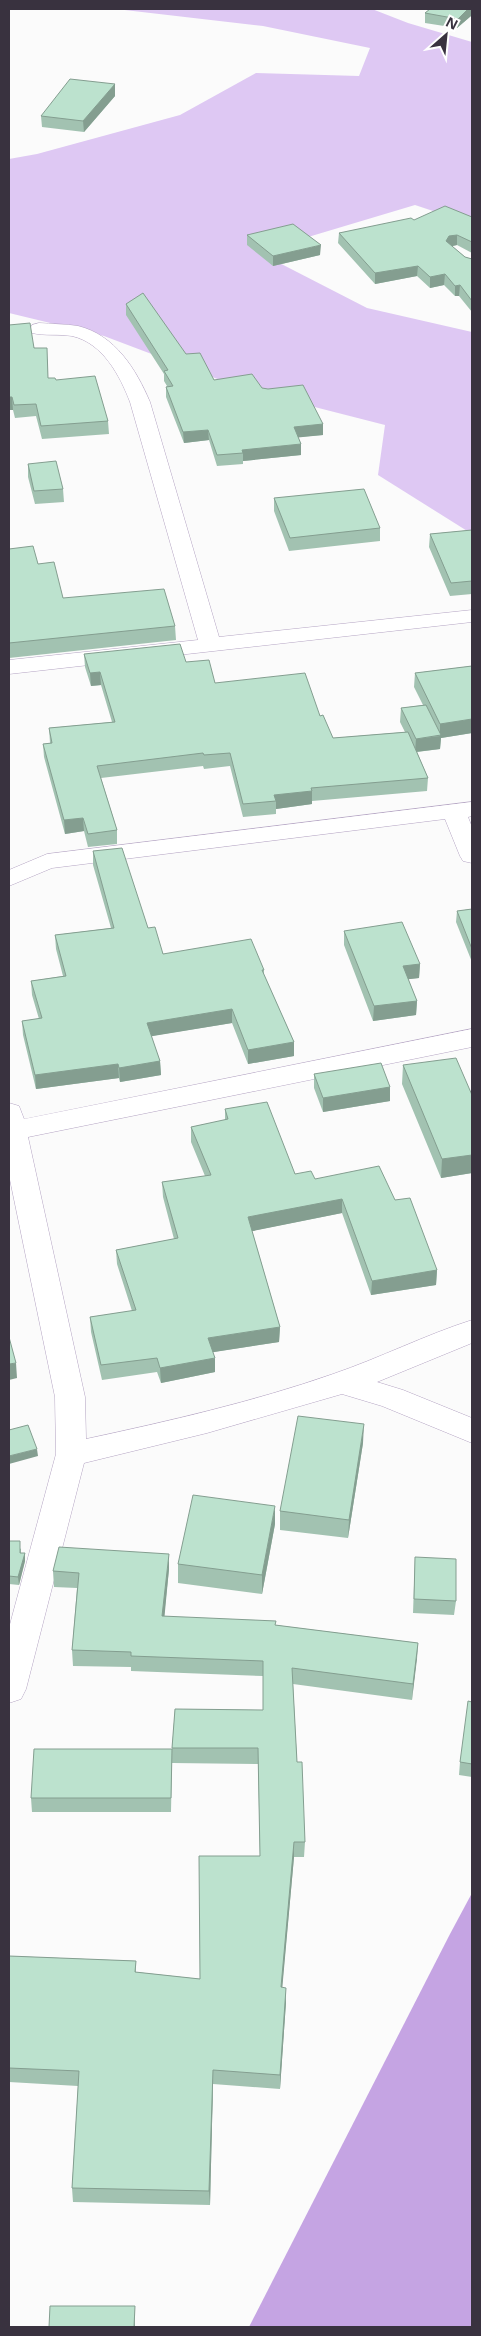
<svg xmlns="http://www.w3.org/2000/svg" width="481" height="2336" viewBox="0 0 481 2336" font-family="'Noto Sans',sans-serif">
<rect width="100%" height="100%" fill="#fbfbfb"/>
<path fill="#dec8f3" d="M116,9H372L408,23L472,42V224L415,205L258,252L367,308L472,332V534L378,475L385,425L244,389L104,336L9,313V159L37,154L180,115L256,73L359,76L370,48L263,26Z"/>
<path fill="#c5a4e3" d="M472,1893V2327H249L450,1934Z"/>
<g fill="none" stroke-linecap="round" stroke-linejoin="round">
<g stroke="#b4a4c3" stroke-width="1">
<path id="minor" d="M39,323C52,324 65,324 78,326C115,335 136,369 150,402L219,637L472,610V622L9,674V660L198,640L130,402C120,376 103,343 72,336C59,334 45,336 32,333L30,329L32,325Z
M472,802V816L468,817L472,827V863L463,861L460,856L445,819L52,868L9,886V870L47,854Z
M472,1029V1047L28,1137L85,1397L86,1439C169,1421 253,1402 333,1374C380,1358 425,1335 472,1320V1343L377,1382L403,1390L472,1418V1443L382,1406L342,1394L207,1433L84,1463L26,1689L21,1699L9,1703V1628L56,1454L55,1397L9,1175V1103L19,1106L24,1119Z"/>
</g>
<use href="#minor" fill="#fff" fill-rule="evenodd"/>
</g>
<path fill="#a2c2b1" d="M424,9H472V12L471,16L457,28L425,23V13L429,10Z
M115,84V96L84,132L42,127L41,116Z
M472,217V253L457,245L452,246L465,257L472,259V312L459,296H455L444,285L430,288L417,276L375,284L338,243L339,233L414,220Z
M247,235L320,255L273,266L247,245Z
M126,304L186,354L214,380L262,388L323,424V435L298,437L301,444V455L243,461V464L217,466L209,440L184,443L166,397V387L167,386L164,381V374L126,315Z
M9,325L48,360V378L56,380L108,421L109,434L42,439L36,416L15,418L13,410H9Z
M28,464L63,489L64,502L35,504L28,477Z
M274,498L380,528V541L289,551L274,511Z
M472,530V594L450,596L429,547L430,534Z
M9,549L38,564L63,598L175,626L176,640L9,658Z
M84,654L186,662L215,683L320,716L333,738L405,732L400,722L401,708L423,705L414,687L415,673L472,666V733L441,738L440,749L417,752L428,778L427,791L312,801V804L276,809V814L243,817L230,766L204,769L203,766L101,778L117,830V844L88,847L84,831L65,834L44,757L43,744L50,743L49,728L112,722L101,685L91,686L85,667Z
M93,851L148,928L163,954L264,970V975L294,1042V1056L248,1064L232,1023L151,1036L160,1061L161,1075L120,1082L119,1078L36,1089L23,1035L22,1021L39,1019L32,995L31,981L63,976L56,949L55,935L111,928L93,865Z
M472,909V962L456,922L457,911Z
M344,931L420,964L419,978L408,979L417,1001L416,1015L373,1021L344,945Z
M403,1065L472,1095V1173L441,1178L402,1084Z
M314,1074L390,1087V1101L323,1112L314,1088Z
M225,1109L295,1174L395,1200L437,1270L436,1285L371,1295L342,1213L252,1231L280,1327L279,1342L213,1352L215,1372L161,1383L157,1372L102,1380L91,1332L90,1317L132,1311L117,1264L116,1250L174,1239L163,1197L162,1182L205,1176L191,1142V1127L225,1120Z
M363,1443L348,1538L280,1530V1511Z
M275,1524L262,1594L178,1583V1564Z
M9,1541L21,1549V1553H25V1561L19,1585L9,1584Z
M415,1557L456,1601L454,1615L413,1613Z
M169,1569L164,1616L275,1625L418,1643L412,1700L293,1684L297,1762L305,1842L304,1857H294L282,1987L286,2002L280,2089L213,2084L210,2205L73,2202L72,2188L78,2086L9,2082V1956L136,1961V1972L200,1979L260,1856L258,1764L172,1763L171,1812H32L31,1798L172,1749L175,1709L263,1710V1676L131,1671V1667L73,1666L72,1650L77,1588L54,1587L53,1571Z
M472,1702V1777L459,1775L460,1762Z"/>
<path fill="#849e90" d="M468,9H472V12L471,16L457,28L458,19Z
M115,84V96L84,132L83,121Z
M457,235V245L448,247L446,241L449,236Z
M321,245L320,255L273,266V256Z
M418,266L417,276L375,284V273Z
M445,274L444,285L430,288V277Z
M460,285L459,296H455V286Z
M9,397H12L13,410H9Z
M323,424V435L293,438L294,427Z
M208,430L209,440L184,443L183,432Z
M301,444V455L243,461V453L242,450Z
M100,672L101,685L91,686L90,673Z
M472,719V733L441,738L440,749L415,752L416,739L440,736V724Z
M312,791V804L276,809V801L274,795Z
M83,818L84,831L65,834L64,820Z
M420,964L419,978L402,980L403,966Z
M417,1001L416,1015L373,1021L374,1006Z
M232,1009V1023L147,1037V1023Z
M294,1042V1056L248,1064V1050Z
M160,1061L161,1075L120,1082L119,1068Z
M118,1064L119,1078L36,1089L35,1075Z
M390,1087V1101L323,1112V1098Z
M472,1155V1173L441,1178L442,1159Z
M342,1199V1213L248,1232V1217Z
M437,1270L436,1285L371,1295L372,1281Z
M280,1327L279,1342L208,1353V1338Z
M215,1358V1372L161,1383L160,1368Z
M16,1363L17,1378L9,1380V1364Z
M364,1424L363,1443L348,1538L349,1520Z
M37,1449L38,1456L9,1464V1456Z
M275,1506V1524L262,1594V1575Z
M25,1553V1561L19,1585L18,1577Z
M169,1554V1569L163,1632L162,1616Z
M418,1643L417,1659L412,1700L413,1684Z
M294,1842V1857L281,2002V1987Z
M286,1988V2002L280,2089V2075Z
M213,2070V2084L210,2205L209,2191Z
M135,2306V2327H134Z"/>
<path fill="#bce2ce" stroke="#849e90" d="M430,9H468L458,19L425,13Z
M70,79L115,84L83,121L41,116Z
M445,206L472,217V242L457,235L449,236L446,241L465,257L472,259V301L460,285L455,286L445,274L430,277L418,266L375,273L339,233L411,218L414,220Z
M293,224L321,245L273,256L247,235Z
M143,293L186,354L200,353L214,380L252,374L262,388L268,389L303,385L323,424L294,427L301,444L242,450L243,453L217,455L208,430L183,432L166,387L173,386L164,371L168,370L126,304Z
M30,323L34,348H47L48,378H55L56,380L95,376L108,421L41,426L36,404L14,405L12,397H9V325Z
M56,461L63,489L34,491L28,464Z
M364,489L380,528L290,538L274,498Z
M472,530V581L451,583L430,534Z
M33,546L38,564L54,562L63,598L164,589L175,626L9,643V549Z
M180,644L186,662L209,660L215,683L305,673L320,716L323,715L333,738L408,732L428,778L311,788L312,791L274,795L276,801L243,804L230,753L204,755L203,753L97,766L117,830L88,834L83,818L64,820L43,744L52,743L49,728L115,722L100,672L90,673L84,654Z
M472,666V719L440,724L415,673Z
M426,705L441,735L416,739L401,708Z
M122,848L148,928L155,927L163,954L251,939L264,970H262L294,1042L248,1050L232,1009L147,1023L160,1061L119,1068L118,1064L35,1075L22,1021L42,1018L31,981L66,976L55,935L114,928L93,851Z
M472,909V949L457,911Z
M402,922L420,964L403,966L417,1001L374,1006L344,931Z
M456,1058L472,1095V1155L442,1159L403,1065Z
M381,1063L390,1087L323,1098L314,1074Z
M267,1102L295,1174L311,1171L315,1179L379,1166L395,1200L410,1198L437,1270L372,1281L342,1199L248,1217L280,1327L208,1338L215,1358L160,1368L157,1358L101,1365L90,1317L136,1310L116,1250L178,1238L162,1182L211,1175L191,1127L228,1119L225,1109Z
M9,1337L16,1363L9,1364Z
M298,1416L364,1424L349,1520L280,1511Z
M28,1425L37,1449L9,1456V1430Z
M193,1495L275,1506L262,1575L178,1564Z
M9,1541H20V1553H25L18,1577L9,1576Z
M59,1547L169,1554L162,1616L276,1621L275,1625L418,1643L413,1684L292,1668L297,1762H302L305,1842H294L281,1987L286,1988L280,2075L213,2070L209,2191L72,2188L79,2071L9,2068V1956L136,1961L135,1972L200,1979L199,1856H260L258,1748H172L175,1709L263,1710V1661L131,1656V1652L72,1650L79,1573L53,1571Z
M415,1557L456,1559V1601L414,1599Z
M468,1701L472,1702V1764L460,1762Z
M34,1749H172L171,1798H31Z
M50,2306H135L134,2327H49Z"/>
<rect width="481" height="2336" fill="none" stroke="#39323f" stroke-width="20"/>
<g transform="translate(446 35) rotate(27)" stroke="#ffffff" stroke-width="4" paint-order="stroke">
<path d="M0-4L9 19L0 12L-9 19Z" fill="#39323f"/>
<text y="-8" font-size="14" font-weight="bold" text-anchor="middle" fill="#39323f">N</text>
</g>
</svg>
